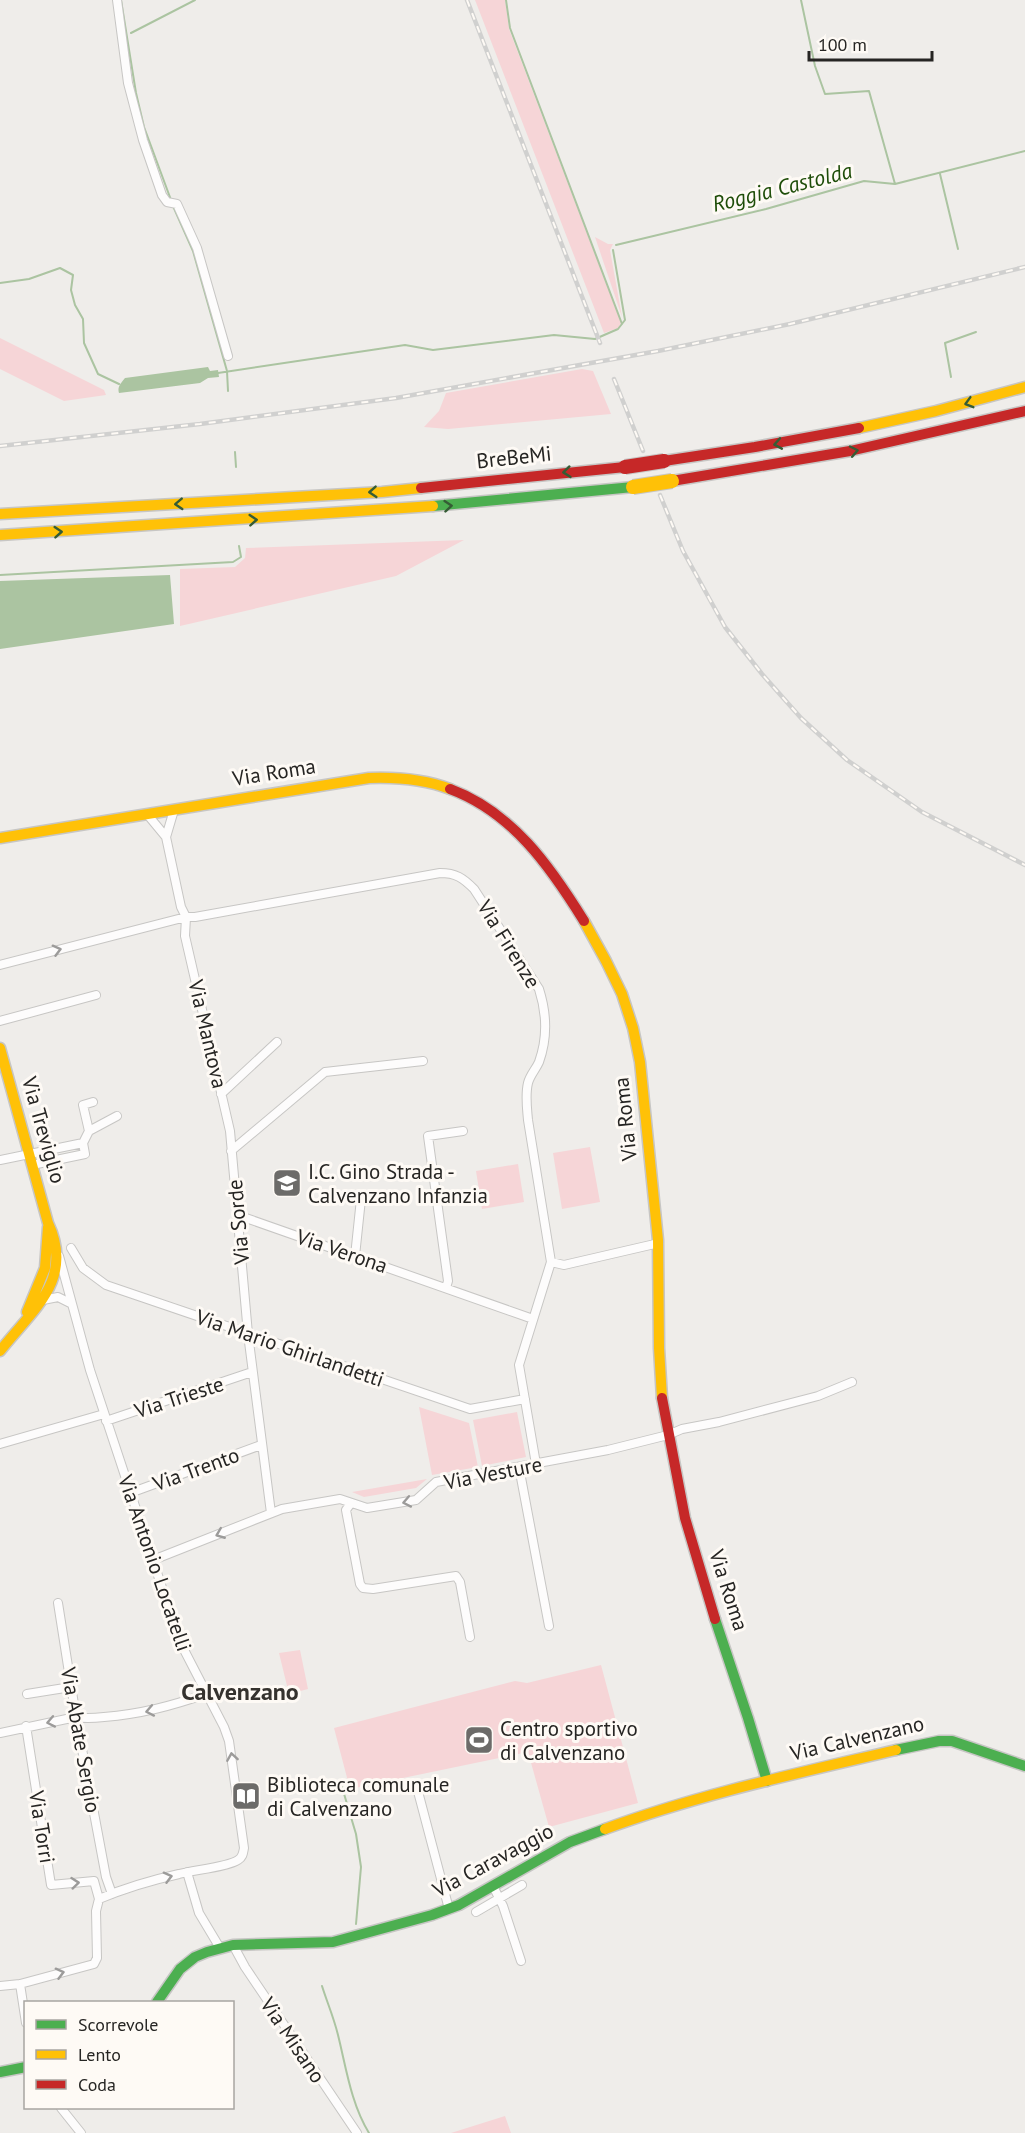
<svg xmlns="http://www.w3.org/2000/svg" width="1025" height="2133" viewBox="0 0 1025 2133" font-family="'PT Sans',sans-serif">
<rect width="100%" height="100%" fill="#efedea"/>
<path fill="#f6d5d7" d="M475,0H505L509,29L621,323L618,328L604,333Z
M595,237L608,244H613L610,250L622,317Z
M0,338L104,390L106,395L64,401L0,369Z
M582,369L593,371L611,414L448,429L424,427L439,411L446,393Z
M464,540L396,576L180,626V569L235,567L245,558L246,548Z
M590,1147L600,1202L562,1209L553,1153Z
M518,1164L524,1202L482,1209L476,1171Z
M419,1407L469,1423L478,1467L432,1475Z
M517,1412L526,1457L482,1466L473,1420Z
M427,1479L416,1488L364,1497L352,1492Z
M300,1650L308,1689L289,1694L279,1653Z
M601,1665L638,1803L549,1827L528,1752L350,1789L334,1728L515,1681L527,1683Z
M505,2116L511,2133H451Z"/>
<path fill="#abc4a1" d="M208,367L210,371L218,370L219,377L208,378L200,383L119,393C117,387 121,383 125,378Z
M170,575L174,624L0,649V581Z"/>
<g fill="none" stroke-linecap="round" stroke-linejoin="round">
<path stroke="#abc4a1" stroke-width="2" d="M121,0L136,93L144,127L171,200
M506,0L510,28L622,324
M801,0L815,66L825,94L869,91L895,184
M131,33L195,0
M940,174L958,249
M173,206L193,251L227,371L228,391
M616,245L766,209L864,181L895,184L1025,151
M0,283L29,279L60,268L73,275L71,290L75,305L83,319L84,343L98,374L119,384
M218,373L405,345L433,350L554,335L595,339L618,329L625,320L613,250
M951,377L945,343L976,332
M235,452L236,467
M0,575L233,562L241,557L239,546
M342,1787L356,1834L361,1867L356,1924
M322,1986C327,2002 334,2018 338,2035C346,2067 351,2104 369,2133"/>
<g stroke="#c7c6c4" stroke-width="10">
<path id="street" d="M117,0L128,83L143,140L162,195L167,202L177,204L197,248L228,356
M174,810L166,837L181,907L186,917L185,936L230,1131L248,1334L271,1513
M147,814L166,837
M0,965L186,917H195L440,873C456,873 463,878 474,889L539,989C547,1014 548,1037 539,1062C536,1069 530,1075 528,1083C525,1095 527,1108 528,1120L551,1262L519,1365L536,1464
M0,1021L96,995
M221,1094L277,1042
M89,1131L117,1116
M83,1143L89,1131L83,1105L93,1102
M231,1151L325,1072L423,1061
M0,1160L83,1143L85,1154L32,1165
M238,1217H243L533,1319
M71,1248L83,1268L106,1285L470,1409L525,1399
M59,1256L90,1370L180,1642L224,1727L229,1741L244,1848C243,1853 243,1857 238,1860C228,1867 193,1870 179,1874C152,1880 125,1888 99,1899
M355,1256L361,1199L390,1200
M551,1262L564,1265L659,1243
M446,1288L448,1281L428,1136L463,1131
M43,1300L58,1297L70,1303
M106,1421L252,1372
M0,1444L104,1414
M519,1467L549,1626
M130,1493L261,1445
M351,1503L346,1510L360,1584L363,1588L373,1589L456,1576L460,1582L470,1637
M153,1560L282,1509L340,1499L367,1508L416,1500L436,1482L608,1450L668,1435L682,1429L719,1422L818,1396L852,1382
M58,1603L76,1717L106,1877L112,1894
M27,1694L71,1687
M0,1733L76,1717C86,1719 95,1718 104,1717C141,1714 171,1706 206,1694
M416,1784L449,1909
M187,1872L199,1913L220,1948
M493,1886L503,1906L521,1961
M476,1912L522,1885
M233,1945L245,1967L357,2133
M20,1984L26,2023
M0,1986L20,1984L94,1964L97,1958L96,1911L99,1899L94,1881L51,1885L26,1726
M61,2108L81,2133"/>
</g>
<g stroke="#c7c6c4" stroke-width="13">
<path id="fast" d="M433,506L633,487
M715,1619L748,1718L767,1781
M896,1750L939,1741H952L1025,1766
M157,2002L180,1969L195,1957L207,1952L233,1945L333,1942L432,1915L459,1905L570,1842L605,1829
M0,2072L26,2067"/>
</g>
<g stroke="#c7c6c4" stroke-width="13">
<path id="slow" d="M859,428L936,411L1025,387
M0,514L382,492L421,488
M0,535L433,506
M0,838L369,778C397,777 424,779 450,789
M584,921L606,961L622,994L633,1028L640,1062L658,1240L659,1348L662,1398
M0,1048L48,1223C75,1280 32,1310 0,1351
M27,1312L45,1268L48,1227
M605,1829C700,1794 799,1773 896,1750"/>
</g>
<g stroke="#c7c6c4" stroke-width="13">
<path id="jam" d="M664,461L755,447L859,428
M672,481L850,451L1025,411
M421,488L625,467
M450,789C512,812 550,866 584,921
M662,1398L685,1518L715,1619"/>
</g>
<use href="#street" stroke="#fdfcfc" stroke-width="8"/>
<use href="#fast" stroke="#4caf50" stroke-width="10"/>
<use href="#slow" stroke="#ffc107" stroke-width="10"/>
<use href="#jam" stroke="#c62828" stroke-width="10"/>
<g stroke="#d0d0cf" stroke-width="4.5">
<path id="rail" d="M467,0L600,343
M614,379L643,451
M0,446L200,424L396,398L658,351L790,324L1025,267
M660,495L683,551L725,627L762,674L801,718L847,760L922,812L1025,865"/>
</g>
<use href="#rail" stroke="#fefaf5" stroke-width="2" stroke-dasharray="7" stroke-linecap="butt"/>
<g stroke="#c7c6c4" stroke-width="16" stroke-linecap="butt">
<path id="slow-bridge" d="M633,487L672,481"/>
</g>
<g stroke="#c7c6c4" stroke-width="16" stroke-linecap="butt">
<path id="jam-bridge" d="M625,467L664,461"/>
</g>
<use href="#slow-bridge" stroke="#ffc107" stroke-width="14"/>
<use href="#jam-bridge" stroke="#c62828" stroke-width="14"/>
</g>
<defs><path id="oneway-chevron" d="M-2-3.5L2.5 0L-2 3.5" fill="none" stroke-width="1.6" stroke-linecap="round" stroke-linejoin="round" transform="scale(1.5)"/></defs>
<g stroke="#355c35">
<use href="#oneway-chevron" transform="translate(969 403) rotate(164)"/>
<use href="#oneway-chevron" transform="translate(778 444) rotate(170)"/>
<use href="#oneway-chevron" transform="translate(854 451) rotate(-12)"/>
<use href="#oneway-chevron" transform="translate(567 472) rotate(174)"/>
<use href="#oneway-chevron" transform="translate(373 492) rotate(176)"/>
<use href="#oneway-chevron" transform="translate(179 504) rotate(177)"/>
<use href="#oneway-chevron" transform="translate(448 506) rotate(-5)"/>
<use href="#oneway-chevron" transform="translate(253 520) rotate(-4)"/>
<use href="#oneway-chevron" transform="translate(58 532) rotate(-4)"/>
</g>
<g stroke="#9c9b9a">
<use href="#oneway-chevron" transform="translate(57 950) rotate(-15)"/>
<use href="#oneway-chevron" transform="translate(407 1502) rotate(169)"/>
<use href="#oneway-chevron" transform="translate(220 1534) rotate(158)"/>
<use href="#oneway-chevron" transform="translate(150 1711) rotate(169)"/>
<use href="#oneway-chevron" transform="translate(51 1722) rotate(169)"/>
<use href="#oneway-chevron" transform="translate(232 1757) rotate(-99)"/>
<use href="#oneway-chevron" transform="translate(168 1877) rotate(-15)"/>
<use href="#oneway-chevron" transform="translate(75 1883) rotate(-6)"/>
<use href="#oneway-chevron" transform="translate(60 1973) rotate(-15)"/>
</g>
<defs>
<g id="school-square" transform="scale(1.5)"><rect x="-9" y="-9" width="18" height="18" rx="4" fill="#6c6b69" stroke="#fefaf5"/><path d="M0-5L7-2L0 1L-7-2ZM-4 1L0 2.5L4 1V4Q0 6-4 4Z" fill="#fff"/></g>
<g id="stadium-square" transform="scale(1.5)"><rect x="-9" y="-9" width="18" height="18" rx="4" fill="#6c6b69" stroke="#fefaf5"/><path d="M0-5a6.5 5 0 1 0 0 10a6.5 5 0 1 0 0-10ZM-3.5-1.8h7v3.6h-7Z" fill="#fff"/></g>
<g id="library-square" transform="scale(1.5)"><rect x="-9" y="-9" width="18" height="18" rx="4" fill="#6c6b69" stroke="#fefaf5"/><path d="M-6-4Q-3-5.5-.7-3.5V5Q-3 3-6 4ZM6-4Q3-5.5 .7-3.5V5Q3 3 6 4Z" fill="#fff"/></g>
</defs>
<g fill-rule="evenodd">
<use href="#school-square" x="287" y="1183"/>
<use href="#stadium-square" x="479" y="1740"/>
<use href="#library-square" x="246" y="1796"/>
</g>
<g text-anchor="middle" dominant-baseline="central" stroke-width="6" stroke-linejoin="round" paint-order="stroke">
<g font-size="21" fill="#262523" stroke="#fefaf5">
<text transform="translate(514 457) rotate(-6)">BreBeMi</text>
<text transform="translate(274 772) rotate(-9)">Via Roma</text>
<text transform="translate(509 944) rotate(58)">Via Firenze</text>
<text transform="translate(208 1034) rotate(77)">Via Mantova</text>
<text transform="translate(625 1119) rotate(-96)">Via Roma</text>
<text transform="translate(44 1130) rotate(74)">Via Treviglio</text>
<text transform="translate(238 1222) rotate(-95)">Via Sorde</text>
<text transform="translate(342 1251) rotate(19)">Via Verona</text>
<text transform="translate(290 1348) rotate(19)">Via Mario Ghirlandetti</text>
<text transform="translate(179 1397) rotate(-18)">Via Trieste</text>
<text transform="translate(196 1469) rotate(-20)">Via Trento</text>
<text transform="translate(493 1473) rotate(-11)">Via Vesture</text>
<text transform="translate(155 1563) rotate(71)">Via Antonio Locatelli</text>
<text transform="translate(729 1590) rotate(72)">Via Roma</text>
<text transform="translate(857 1738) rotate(-13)">Via Calvenzano</text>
<text transform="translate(81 1740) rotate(80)">Via Abate Sergio</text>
<text transform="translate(42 1827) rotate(81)">Via Torri</text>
<text transform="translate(493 1860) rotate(-28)">Via Caravaggio</text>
<text transform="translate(293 2040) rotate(56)">Via Misano</text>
</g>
<g font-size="21" fill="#262523" stroke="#fefaf5" text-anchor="start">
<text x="308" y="1171">I.C. Gino Strada -<tspan x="308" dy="24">Calvenzano Infanzia</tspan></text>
<text x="500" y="1728">Centro sportivo<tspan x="500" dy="24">di Calvenzano</tspan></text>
<text x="267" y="1784">Biblioteca comunale<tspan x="267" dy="24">di Calvenzano</tspan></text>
</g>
<g font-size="22" font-style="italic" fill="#1f4e0a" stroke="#fefaf5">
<text transform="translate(782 187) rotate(-14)">Roggia Castolda</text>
</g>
<g font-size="24" font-weight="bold" fill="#35322e" stroke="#fefaf5">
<text x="240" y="1691">Calvenzano</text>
</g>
</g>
<rect x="24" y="2001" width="210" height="108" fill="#fefaf5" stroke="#a8a5a1" stroke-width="1.5"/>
<rect x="36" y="2020" width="30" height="9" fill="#4caf50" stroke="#a8a5a1" stroke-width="1.5"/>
<text x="78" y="2031" font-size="18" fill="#262523">Scorrevole</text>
<rect x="36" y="2050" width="30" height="9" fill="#ffc107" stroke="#a8a5a1" stroke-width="1.5"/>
<text x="78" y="2061" font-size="18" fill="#262523">Lento</text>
<rect x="36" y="2080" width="30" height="9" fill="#c62828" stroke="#a8a5a1" stroke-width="1.5"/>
<text x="78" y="2091" font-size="18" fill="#262523">Coda</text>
<path d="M809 51v9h123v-9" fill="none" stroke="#262523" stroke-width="3"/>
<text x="818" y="51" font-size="18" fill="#262523" stroke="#fefaf5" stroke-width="4.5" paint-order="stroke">100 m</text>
</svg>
